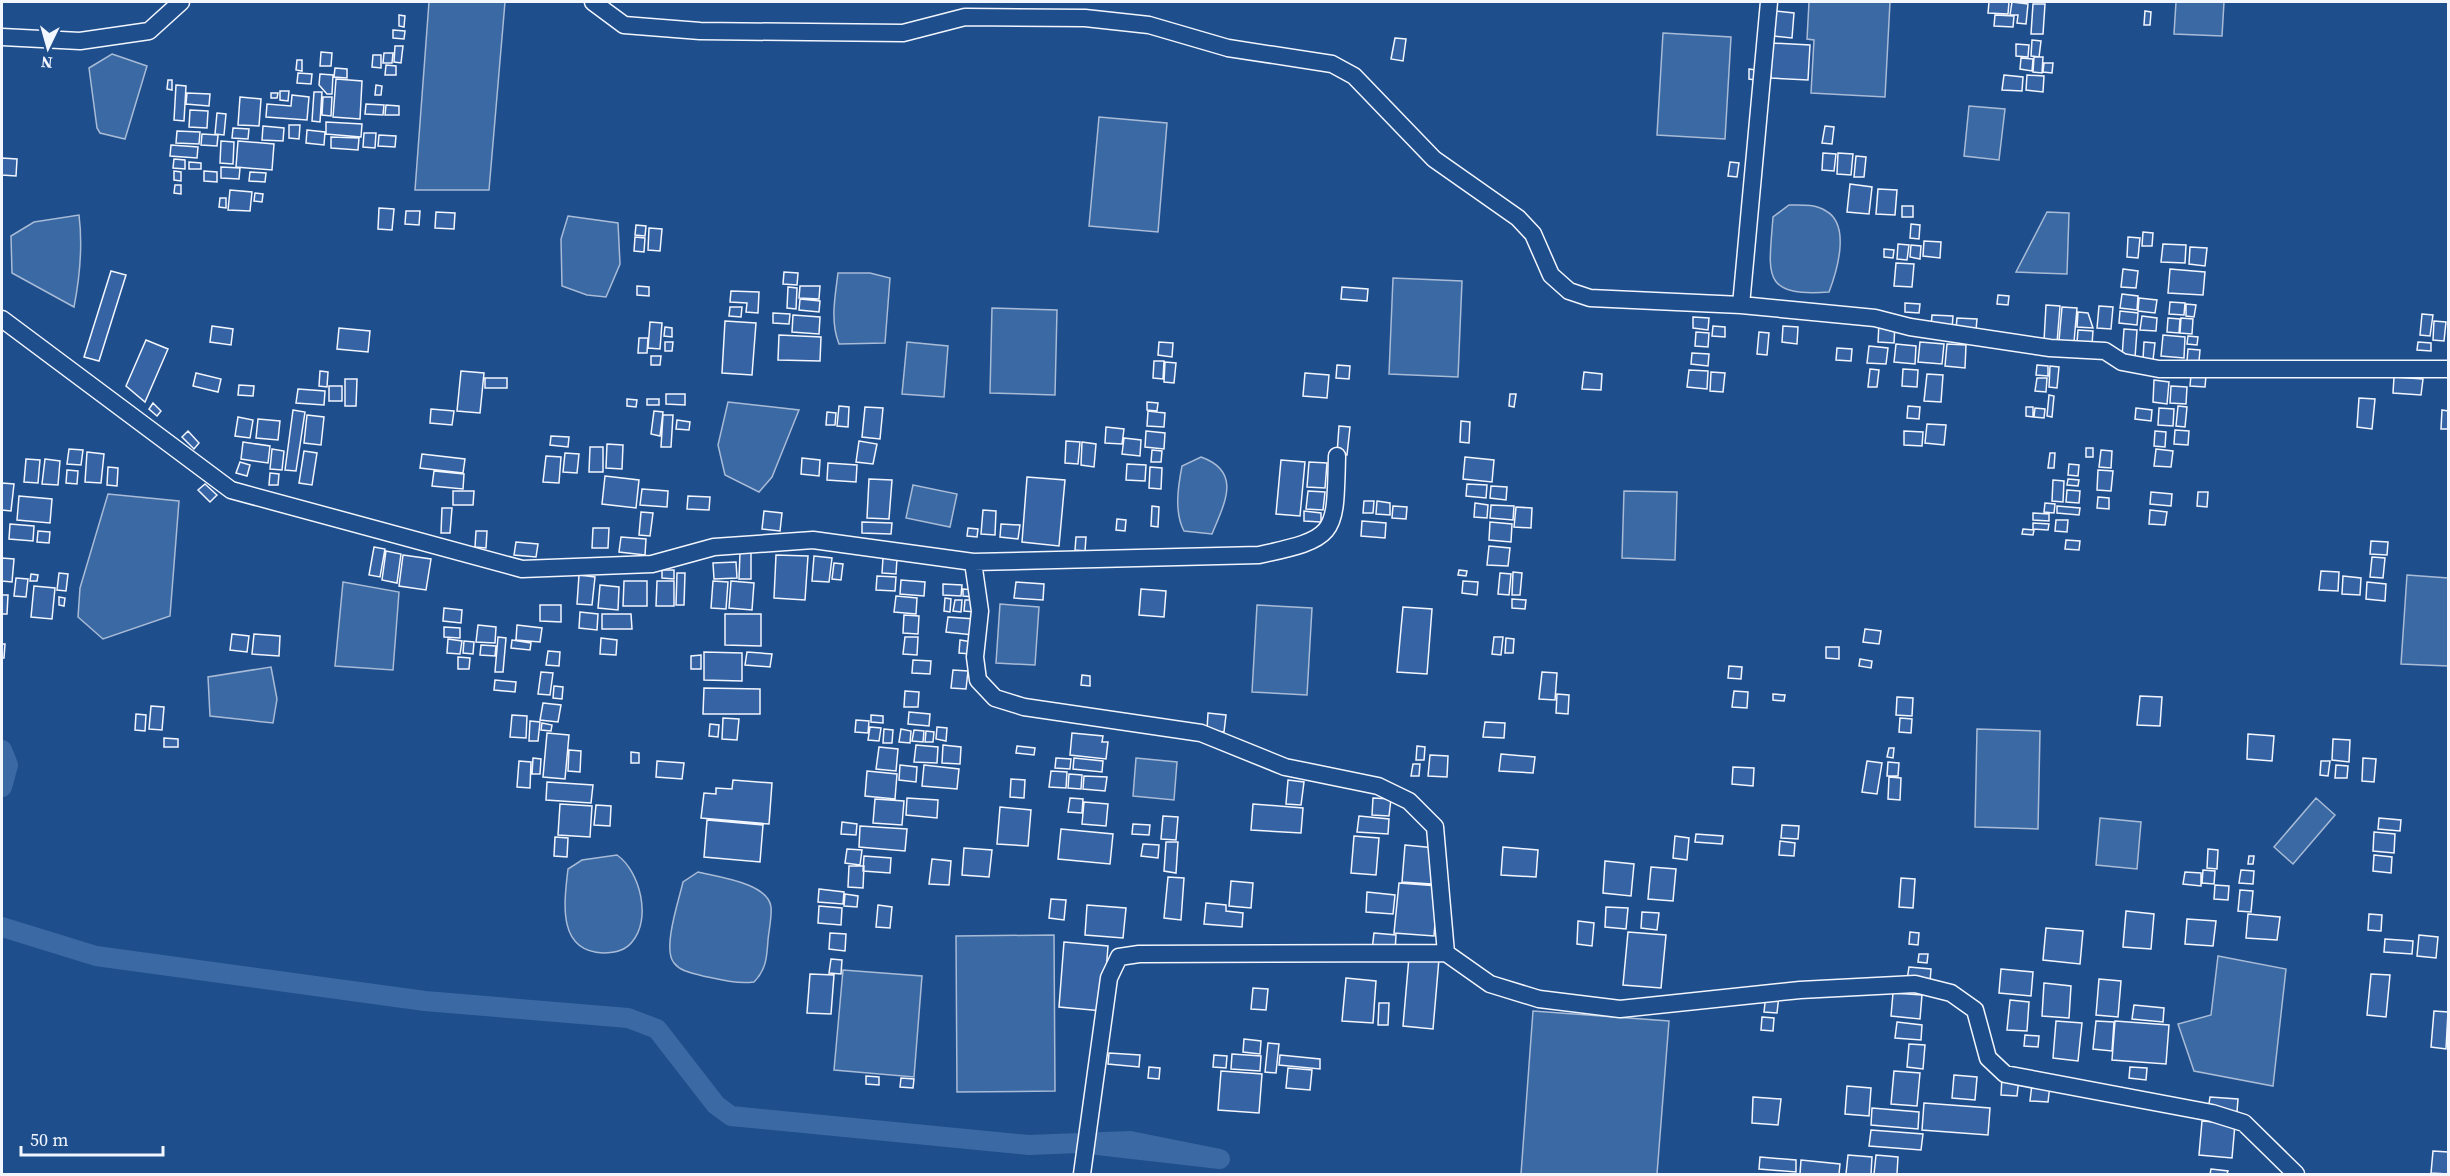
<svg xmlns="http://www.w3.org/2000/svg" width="2450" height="1176" viewBox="0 0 2450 1176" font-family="'Source Serif 4',serif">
<rect width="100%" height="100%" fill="#1f4e8c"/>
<path fill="#3b69a3" stroke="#a8bbd7" stroke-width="1.5" d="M429,2H505L489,190H415Z
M1809,2H1890L1885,97L1811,93L1814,40L1807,39Z
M2176,2H2224L2222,36L2174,34Z
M1663,33L1731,37L1725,139L1657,135Z
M112,54L147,66L125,139L100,133L97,128L89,68Z
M1969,106L2005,109L1999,160L1964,156Z
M1099,117L1167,123L1158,232L1089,226Z
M1789,205C1802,205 1815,204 1826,211C1851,225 1837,271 1829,292C1760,297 1769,274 1773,217Z
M2047,212L2069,213L2067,274L2016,272Z
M79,215C83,247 80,276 74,307L12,273L11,236L34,222Z
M568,216L618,223L620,264L606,297L587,295L562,286L561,239Z
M838,273H870L890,278L885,343L839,344C830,321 835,297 838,273Z
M1393,278L1462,281L1458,377L1389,374Z
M992,308L1057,310L1055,395L990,393Z
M907,342L948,346L944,397L902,394Z
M728,402L799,410L772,477L759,492L725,475L718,445Z
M1201,457C1243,472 1224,504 1212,534L1184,531C1174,512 1178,487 1182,466Z
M913,485L957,494L950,527L906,518Z
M1624,491L1677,492L1675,560L1622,558Z
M108,494L179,501L170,616L103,639L78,617L80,588Z
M2407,575L2448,578V666L2401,664Z
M343,582L399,592L393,670L335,666Z
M1000,604L1039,607L1035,665L996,663Z
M1257,605L1312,608L1307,695L1252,692Z
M271,667L277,699L273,723L210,716L208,677Z
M1977,729L2040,731L2038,829L1975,827Z
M1136,758L1177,762L1174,800L1133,796Z
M2316,798L2335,815L2293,864L2274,847Z
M2100,818L2141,822L2137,869L2096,865Z
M617,855C640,871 652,919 632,942C625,951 614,953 603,953C557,951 564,903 568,869L582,860Z
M698,872C718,877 768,883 771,907C772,917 769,929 768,940C767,957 766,970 754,982C736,984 721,980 703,976C693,973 681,972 674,963C662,949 679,900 683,882Z
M1054,935L1055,1091L957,1092L956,936Z
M2218,956L2286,969L2273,1086L2194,1071L2178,1024L2211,1015Z
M843,970L922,976L914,1077L834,1070Z
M1533,1011L1669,1021L1657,1174H1521Z"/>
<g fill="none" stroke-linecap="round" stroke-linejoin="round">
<path stroke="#3b69a3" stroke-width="20" d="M2,750L8,765L2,787
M2,927L96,956L425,1001L628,1018L657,1029L716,1105L731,1116L1029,1145L1130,1141L1220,1159L1080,1143"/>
</g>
<path fill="#3563a3" stroke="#f2f6ff" stroke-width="1.5" d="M1989,2H2009L2008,14L1988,13Z
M2012,2L2028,4L2026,24L2017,23L2018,15H2010Z
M2033,4H2045L2043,34H2031Z
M1776,11L1794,13L1792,38L1774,36Z
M2145,11L2151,12L2150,25H2144Z
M399,15L405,16L404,27L399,26Z
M1995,15L2014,16L2013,27L1994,26Z
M393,30L405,31L404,39L393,38Z
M1395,38L1406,39L1403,61L1391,59Z
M2032,40L2041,41L2039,57L2031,56Z
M1772,43L1810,45L1808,80L1771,78Z
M2016,44L2029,45L2028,57L2016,56Z
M395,46H403L401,63L394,62Z
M321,52L332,53L331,66H320Z
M384,53H393L392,63H383Z
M373,55H381V68L372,67Z
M2034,57H2043L2042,73L2033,72Z
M2021,58L2033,59L2032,71L2020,69Z
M297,60H302V71L296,70Z
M2044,63H2053L2052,73L2043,72Z
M386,65L396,66V75H385Z
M335,68L347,69V78L334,77Z
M1749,69L1756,70L1755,80L1749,79Z
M298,73L312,74L311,84L297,83Z
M320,74L333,75L332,94H327L319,85Z
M2004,75L2023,77L2022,91L2002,90Z
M2027,75L2044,76L2043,92L2026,90Z
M336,79L362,81L360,119L333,117Z
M168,80H172V90L167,89Z
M176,85L186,86L184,121L174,120Z
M376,85L382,86L381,95H375Z
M280,91H289L288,101L280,100Z
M314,92H322L320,122L312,121Z
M187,93L210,94L209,106L186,104Z
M271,93H278L277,98H271Z
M292,95L309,97L307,120L266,117L267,104L291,106Z
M240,97L261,99L259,126L238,125Z
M323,97H332L331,116L322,115Z
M366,104L384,105L383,115L365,114Z
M386,105L399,106V115H385Z
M190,110L208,111L207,128L189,127Z
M217,113L226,114L224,135L215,134Z
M326,122L362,124L361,137L326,134Z
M289,125H300L299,139L289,138Z
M263,126L284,128L283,141L262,140Z
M1825,126L1834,127L1832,144L1822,143Z
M233,128L249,129L248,139L232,138Z
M307,130L325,132L324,145L306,143Z
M177,131L200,132L199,144L176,143Z
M364,133H376L375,148L363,147Z
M202,134L218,135L217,146L201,145Z
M379,135L396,136L395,147L378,146Z
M331,137L359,138L358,150L331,148Z
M221,141L234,142L233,164L220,163Z
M238,141L274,144L272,170L236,167Z
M171,145L198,147L197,158L170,156Z
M1823,153L1836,154L1834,171L1822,170Z
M1838,153L1853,154L1851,175L1837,174Z
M1856,156L1866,157L1864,177H1854Z
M2,158L17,159L16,176L2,175Z
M174,159L185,160V169L173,168Z
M189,162L201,163V169H189Z
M1730,162L1739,163L1737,177L1728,176Z
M221,167L240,168L239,179L221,178Z
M174,171L181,172V181L174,180Z
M204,171L217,172V182L204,181Z
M250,172L266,173L265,182L249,181Z
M1850,184L1872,187L1869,214L1847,212Z
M175,185H181V194L174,193Z
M1878,189L1897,190L1895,215L1876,214Z
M230,190L252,192L250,211L228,210Z
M255,193L263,194L262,202L254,201Z
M220,198H226V208L219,207Z
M1902,206H1913V217H1902Z
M379,208L394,209L392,230L378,229Z
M406,211H420L419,225L405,224Z
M436,212L455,213L454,229L435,228Z
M1911,224L1920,225L1919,239L1910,238Z
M636,225L646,226L645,236L635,235Z
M649,228L662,229L660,251L648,250Z
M2143,232L2153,233L2152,246H2142Z
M635,237L645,238L644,252L634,251Z
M2128,237L2140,238L2138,258L2127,257Z
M1924,241L1941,242L1940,258L1923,256Z
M1898,244L1909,245L1907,260L1897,259Z
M2163,244L2186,245L2185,263L2161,262Z
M1911,245L1921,246L1920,259L1910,257Z
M2190,247L2207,248L2205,266L2189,264Z
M1884,249L1894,250L1893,258L1884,257Z
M1896,263L1914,264L1912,287L1894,286Z
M2123,269L2138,271L2136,288L2121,287Z
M2170,269L2205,272L2203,295L2168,293Z
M111,271L126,275L99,361L84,357Z
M784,272L798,273L797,285L783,284Z
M637,286L649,287V296L637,295Z
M800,286H820L819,299L799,298Z
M788,287L797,288L796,309L787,308Z
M1342,287L1368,289L1367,301L1341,299Z
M731,291L759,292L758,313L746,312L747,303L730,302Z
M2122,294L2138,296L2137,310L2120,308Z
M1998,295L2009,296L2008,305L1997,304Z
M2139,298L2157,300L2155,313L2138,311Z
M800,299L820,301L819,312L799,310Z
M2170,302L2185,303L2184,315L2169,314Z
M1905,303L1920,304L1919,313L1905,312Z
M2186,304L2196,305L2194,317L2186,316Z
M2046,305L2060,306L2057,343L2044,341Z
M2099,306L2113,307L2111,329L2097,328Z
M730,307H742L741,317L729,316Z
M2062,307L2077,308L2074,342L2059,341Z
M2120,311L2138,313L2137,325L2119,323Z
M2078,312L2088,313L2093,328L2077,327Z
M773,313L790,314L789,324L773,323Z
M2422,314L2433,315L2430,336L2420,335Z
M793,315L820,317L819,334L792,332Z
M1932,315L1953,316L1952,329L1931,327Z
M2142,316L2157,318L2156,331L2140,330Z
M1693,317L1709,318L1708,330L1693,328Z
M1957,318L1977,319L1976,330L1956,329Z
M2168,318L2180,319L2179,333L2167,332Z
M2181,318L2193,319L2192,334L2180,333Z
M725,321L756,323L752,375L722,373Z
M2434,321L2446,322L2444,341L2433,340Z
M650,322L662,323L660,349L648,348Z
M1879,323L1895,324L1894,343L1878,342Z
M212,326L233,329L231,345L210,342Z
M1713,326L1725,327V337L1712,336Z
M1783,326L1798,327L1797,344L1782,342Z
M665,327L672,328V337L664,336Z
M339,328L370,331L368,352L337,349Z
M2124,329L2137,330L2135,358L2122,357Z
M2078,330L2093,331L2092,344L2077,342Z
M1696,332L1709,333L1708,347L1695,346Z
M1759,332L1769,333L1767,355L1757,354Z
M779,335L821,337L820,361L778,360Z
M2163,335L2185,337L2184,358L2161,356Z
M2188,336L2198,337L2197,345L2187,344Z
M639,338H648L647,353H638Z
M146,340L168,349L145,402L126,386Z
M665,342H673L672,351H665Z
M1159,342L1173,343L1172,357L1158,355Z
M1920,342L1944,344L1942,364L1918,362Z
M2144,342L2155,343L2153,360L2143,359Z
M2418,342L2431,343V351L2417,350Z
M1896,344L1916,346L1915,364L1894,362Z
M1947,344L1966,345L1965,368L1945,366Z
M1869,346L1888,348L1886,364L1867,363Z
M1837,348L1852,349L1851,361L1836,360Z
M2188,349L2200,350L2199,361H2187Z
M1692,353L1709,354L1708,366L1691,364Z
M651,356H661L660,365H651Z
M1154,361H1164L1163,379L1153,378Z
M1165,362L1176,363L1174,383L1164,382Z
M1337,365L1350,366L1349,379L1336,378Z
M2037,365L2048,366V376L2036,375Z
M2050,366L2059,367L2057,388L2049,387Z
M1870,369L1879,370L1877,387H1868Z
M1903,369L1918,370L1917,387L1902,386Z
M1689,370L1708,371L1707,389L1687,387Z
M320,371L328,372L327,387L319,386Z
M461,371L484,373L480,413L457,411Z
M1584,372L1602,374L1601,390L1582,389Z
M1711,372L1725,373L1723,392L1710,391Z
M196,373L221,379L218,392L193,386Z
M1305,373L1329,375L1327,398L1303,396Z
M1927,374L1943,375L1941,402L1924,401Z
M2191,375L2206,376L2205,387L2190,386Z
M2394,377L2423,379L2421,395L2393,393Z
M485,378H507V388H485Z
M2037,378H2047L2046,392L2035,391Z
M345,379H357L356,406H345Z
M2154,380L2169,382L2167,404L2153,402Z
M239,385L254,386L253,396L238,395Z
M329,386H342V401H329Z
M2171,386L2187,387L2186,404L2170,403Z
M298,389L325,391L324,405L296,403Z
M666,394H685V405L666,404Z
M1510,394H1516L1514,407L1509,406Z
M2049,395L2054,396L2052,417L2047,416Z
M2359,398L2375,399L2372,429L2357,427Z
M627,399L637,400L636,407L627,406Z
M647,399H659V405H647Z
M1147,402L1158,403L1157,411L1147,410Z
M153,403L161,411L157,416L149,409Z
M839,406L849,407L848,427L837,426Z
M1908,406L1920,407L1919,419L1907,418Z
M2178,406L2187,407L2185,427L2176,426Z
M865,407L883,408L880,439L862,437Z
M2026,407H2033V417L2026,416Z
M2035,408L2045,409L2044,418L2034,417Z
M2136,408L2152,410L2151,421L2135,419Z
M2159,408L2174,409L2173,426L2158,425Z
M431,409L454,411L452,425L430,423Z
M293,410L305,412L296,471L285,470Z
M2442,410L2448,411V429H2441Z
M654,411L663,412L660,436L651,434Z
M1148,411L1165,413L1164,427L1147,426Z
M827,412L836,413L835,425H826Z
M307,415L324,417L321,445L304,443Z
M663,415H673L671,447H661Z
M238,417L253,420L250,438L235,436Z
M258,419L280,421L278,440L256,438Z
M677,420L690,422L689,430L676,429Z
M1461,421L1470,422L1469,443L1460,442Z
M1927,424L1946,425L1944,445L1925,443Z
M1339,426L1350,427L1347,455L1337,454Z
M1106,427L1124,429L1122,444L1105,443Z
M2175,430L2189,431L2188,445L2174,444Z
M188,431L199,443L194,449L182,437Z
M1146,431L1165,433L1164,449L1145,447Z
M1904,431L1923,432L1922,446L1904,445Z
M2155,431L2166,432L2165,447L2154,446Z
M551,436L569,437L568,447L550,445Z
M1124,438L1141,440L1140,456L1122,454Z
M859,441L877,444L873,464L856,462Z
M1066,441L1080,442L1078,464L1065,463Z
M243,442L270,446L268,463L241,459Z
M1082,442L1096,444L1094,467L1081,465Z
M607,444L623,445L622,469L606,468Z
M590,447H603V472H589Z
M2086,448H2093V457H2086Z
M69,449L83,450L81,465L67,464Z
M272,449L284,451L282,470L270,469Z
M2156,449L2173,451L2171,467L2154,466Z
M1152,450L1162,451L1161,462H1151Z
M2101,450L2112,451L2111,468L2099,467Z
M304,451L317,453L312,485L299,483Z
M87,452L104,454L101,483L85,482Z
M565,453L579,454L577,473L563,472Z
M2050,453H2055L2054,468H2048Z
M422,454L465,459L463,473L420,468Z
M546,456L561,457L559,483L543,482Z
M1465,457L1494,460L1492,482L1463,479Z
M802,458L820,460L819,476L801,474Z
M26,459L40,460L38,483L24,482Z
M45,459L60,461L58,485L42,484Z
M1281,460L1305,462L1300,516L1276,514Z
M240,462L250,465L247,476L236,473Z
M1309,462L1327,463L1325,488L1307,487Z
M828,463L857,465L856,482L827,480Z
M1127,464L1146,465L1145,481L1126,480Z
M2069,464L2079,465L2078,476L2068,475Z
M108,467L118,468L117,486L107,485Z
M1150,467L1162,468L1161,489L1149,488Z
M67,470L78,471L77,484L66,483Z
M2098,470L2113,471L2111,491L2097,490Z
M434,471L464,474L463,489L432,486Z
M270,473L279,474L278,485H269Z
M605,476L639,480L636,508L602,504Z
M1027,477L1065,480L1059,546L1022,542Z
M869,479L892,480L889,519L867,518Z
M2068,479L2079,480L2078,486L2067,485Z
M2053,480L2064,481L2063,502L2052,501Z
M2,483L14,484L11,511L2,510Z
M205,484L217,495L210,502L198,490Z
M1467,484L1487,485L1486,498L1466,496Z
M1491,486L1507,487L1506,500L1490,498Z
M642,489L668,491L667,507L640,505Z
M2067,490L2080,491L2079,503L2066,502Z
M453,491H474L473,505H453Z
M1308,491L1325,492L1323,510L1306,509Z
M2151,492L2172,494L2171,506L2150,504Z
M2198,492H2208L2207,507L2197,506Z
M19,496L52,499L50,523L17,520Z
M688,496L710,497L709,510L687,509Z
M2098,497L2109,498V509L2097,508Z
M1364,501H1374L1373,513H1363Z
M1377,501L1390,503V515L1376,514Z
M1475,503L1488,505L1487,518L1474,517Z
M2045,503L2055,504L2054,513L2044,512Z
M1491,505L1514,506L1513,520L1490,518Z
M1152,506L1159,507L1158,527L1151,526Z
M1393,506L1407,507L1406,519L1392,518Z
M2057,506L2080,508L2079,515L2057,513Z
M1516,507L1532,508L1531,528L1514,527Z
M442,508H452L450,533H441Z
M983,510L996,511L995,535L981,534Z
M2150,510L2167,512L2165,525L2149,524Z
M764,511L782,513L780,531L762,529Z
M1304,511L1321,513V522L1304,521Z
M641,512L653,513L650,536L639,535Z
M2033,513L2049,514V521L2033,520Z
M1117,519L1126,520L1125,531L1116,530Z
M2056,520H2068L2067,532L2055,531Z
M1362,521L1386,523L1385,538L1361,536Z
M862,522L892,523L891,534L862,533Z
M1490,522L1512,524L1511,542L1489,540Z
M2033,523L2049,524L2048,530L2033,529Z
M10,524L34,526L33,541L9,539Z
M1001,524L1020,525L1018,539L1000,537Z
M593,528H609L608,548H592Z
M968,528L978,529L977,537L967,536Z
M2023,529L2034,530L2033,535L2022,534Z
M38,531L50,532L49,543L37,542Z
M476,531H487L486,548L475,547Z
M621,537L646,539L645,555L619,552Z
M1076,537H1086L1085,551L1075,550Z
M2066,540L2080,541L2079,550L2065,549Z
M2371,541L2388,542L2387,555L2370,554Z
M516,542L538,544L536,557L514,555Z
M1489,546L1510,548L1508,566L1487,565Z
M374,547L385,549L380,577L369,575Z
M386,551L401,554L397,583L382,580Z
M740,553H751V579H739Z
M403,555L431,559L426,590L399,586Z
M776,555L808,556L805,600L774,598Z
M814,556L832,558L829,582L812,581Z
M2372,557L2385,558L2383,578L2370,577Z
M2,558L14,559L12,582L2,581Z
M883,558L897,559L896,574L882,573Z
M736,562L737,578L714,579L713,563Z
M834,563L843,564L841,580L832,579Z
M662,570H674V579L662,578Z
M1459,570L1467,571L1466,576L1458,575Z
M2321,571L2339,572L2338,591L2319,590Z
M1513,572L1522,573L1520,595H1512Z
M59,573L68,574L66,591L57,590Z
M677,573H685L684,605H676Z
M1500,573L1511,574L1509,595L1498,594Z
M31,574L38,575L37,581H30Z
M579,575L595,577L592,605L577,604Z
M877,576L896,577L895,591L876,590Z
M2343,576L2361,578L2360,595L2342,594Z
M16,578L28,579L26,597L14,596Z
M901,580L925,582L924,596L900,594Z
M624,581H647V606H623Z
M657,581H674V606H656Z
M713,581L728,582L726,609L711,608Z
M731,581L754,583L752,610L729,608Z
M1463,581L1478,582L1477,595L1462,593Z
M1016,582L1044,584L1043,600L1014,598Z
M2367,582L2386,584L2385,601L2366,599Z
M943,584L962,585L961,596L943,595Z
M600,585L619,587L618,610L598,608Z
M34,586L55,588L52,619L31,617Z
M963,589L975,590L974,597L963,596Z
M1141,589L1166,591L1164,617L1139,615Z
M2,595H8L7,614H2Z
M896,596L917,598L916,614L894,612Z
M59,597L65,598L64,606L59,605Z
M945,598L951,599L950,612L944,611Z
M1512,599L1526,600L1525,609L1512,608Z
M955,600H962L961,612L953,611Z
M965,600H975L974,612L964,611Z
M540,605H561V622L540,621Z
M1403,607L1432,609L1427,674L1397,672Z
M444,608L462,610L461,623L443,621Z
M580,612L598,614L597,630L579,628Z
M602,614H631L632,629H602Z
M725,614H761V646L725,645Z
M904,615L919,616L918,634L903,633Z
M948,617L975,619L973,635L946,632Z
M478,625L496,627L495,643L476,642Z
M517,625L542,628L540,642L516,640Z
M444,627L460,628V638L444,637Z
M1865,629L1881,631L1879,644L1863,642Z
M232,634L249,636L247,652L230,650Z
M254,634L280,636L279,656L252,654Z
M498,637L506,638L503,672H495Z
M905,637H918L917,655L903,654Z
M1494,637H1503L1501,655L1492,654Z
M601,638L617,640L616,655L600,654Z
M1506,638L1514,639L1513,653H1505Z
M448,639L462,641L460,654L447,653Z
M512,640L531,643L530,650L511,648Z
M960,640L972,642L971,654L959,653Z
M464,641L474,642L473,654L463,653Z
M2,644H5L4,658H2Z
M481,645L496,646L495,656L480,655Z
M1826,647H1839V659L1826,658Z
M548,651L560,652L559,666L546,665Z
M704,652L742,653V681L704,680Z
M747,652L772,654L770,667L745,665Z
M701,655V669H691V656Z
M458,657L470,658L469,669H458Z
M1860,659L1872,661L1871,668L1859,666Z
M913,660L931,661L930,674L912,673Z
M1729,666L1742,667L1741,679L1728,678Z
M953,670L968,671L966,689L951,688Z
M541,672L553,673L550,695L538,694Z
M1542,672L1557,673L1555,700L1539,699Z
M1082,675L1090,676V686L1081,685Z
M495,680L516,682L515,692L494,690Z
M554,686L563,687L562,699L553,698Z
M704,688L760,689V714H703Z
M905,691L919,692L918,707H904Z
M1734,691L1748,692L1747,708L1732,707Z
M1557,694L1569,695L1568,714L1556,713Z
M1773,694L1785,695L1784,701L1773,700Z
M2140,696L2162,697L2160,726L2137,725Z
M1897,697L1913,698L1912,716L1896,715Z
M543,703L561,705L558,722L540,720Z
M151,706L164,707L162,730L149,729Z
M909,712L930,714L929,726L908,724Z
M1208,713L1226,715L1224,732L1207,730Z
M136,714L146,715L145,731L135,730Z
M512,715L527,716L526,738L510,737Z
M871,715L883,716V723L871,722Z
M723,718L739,719L737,740L722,739Z
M1900,718L1912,719L1911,733L1899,732Z
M856,720L869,721L868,733L855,732Z
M530,721L540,722L538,741H529Z
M1485,722L1505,723L1504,738L1483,737Z
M542,723L552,725L551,731L541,730Z
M710,724L719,725L718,737L709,736Z
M870,727L881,728L879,741L868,740Z
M937,727L947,728L946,741L936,739Z
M884,729L893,730L892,743H883Z
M901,729L911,731L910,743L899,742Z
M914,730L924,731L923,742L912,741Z
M926,731L934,732L933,742H925Z
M547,733L569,735L565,779L543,777Z
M1072,733L1103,736L1102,742H1108L1106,759L1070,755Z
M2248,734L2274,736L2272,761L2247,759Z
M164,738L178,739V747H164Z
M2333,739L2350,740L2349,762L2332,760Z
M916,745L938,747L937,763L914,762Z
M943,745L961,747L960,764L942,763Z
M1017,746L1035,748L1034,755L1016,753Z
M1417,746L1425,747L1424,760H1416Z
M879,747L898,749L896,771L876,769Z
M1889,748H1894L1893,758L1887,757Z
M569,750L581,751L580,772L568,771Z
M631,752L639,753V763H631Z
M1501,754L1535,757L1533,773L1499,771Z
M1430,755L1448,756L1447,777L1428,776Z
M533,758L541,759L540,774H532Z
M1056,758L1071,759L1070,769L1055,768Z
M1074,758L1103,761L1102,772L1073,769Z
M2363,758L2376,759L2374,782L2362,781Z
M519,761L531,762L530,788L517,787Z
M657,761L684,763L682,779L656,777Z
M1867,761L1882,763L1877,794L1862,792Z
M2321,761H2330L2328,776L2320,775Z
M1888,762L1899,763L1898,776H1887Z
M1413,764H1420L1419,776H1411Z
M900,765L917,767L916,782L899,780Z
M924,765L959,769L957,789L922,786Z
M2336,765L2348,766L2347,778H2335Z
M1733,767L1754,768L1753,786L1732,784Z
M867,771L897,774L895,799L865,796Z
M1051,771L1067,772L1066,788L1049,787Z
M1069,774L1082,775L1081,789L1068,788Z
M1084,776L1107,777L1105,791L1083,789Z
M1889,777L1901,778L1900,800L1888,799Z
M1011,779L1025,780L1024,798L1010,797Z
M733,780L772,783L769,824L701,818L704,793L716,794V788L732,789Z
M1288,780L1304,782L1301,805L1286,804Z
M547,782L593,785L591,803L546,800Z
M907,798L938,800L937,818L906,815Z
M1070,798L1083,799L1082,813L1068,812Z
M1373,798L1391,799L1389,816L1372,815Z
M875,799L904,801L902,825L873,823Z
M1084,802L1108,804L1106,826L1082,824Z
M560,804L592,806L590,837L558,835Z
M1253,804L1303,808L1301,833L1251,830Z
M596,805L611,806L610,826L594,825Z
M1000,807L1031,810L1028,846L997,844Z
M1163,816L1178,817L1176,840L1161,839Z
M1359,816L1389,819L1388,834L1357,832Z
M2379,818L2401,820L2400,831L2378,829Z
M707,820L763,825L760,862L704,857Z
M842,822L857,824L856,835L841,834Z
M1133,824L1150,825L1149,835L1132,834Z
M1782,825L1799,826L1798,839L1781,838Z
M860,826L907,829L905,851L859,847Z
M1061,829L1113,834L1110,864L1058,859Z
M2374,832L2395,834L2394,853L2373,851Z
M1696,834L1723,836L1722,844L1695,842Z
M1354,836L1379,838L1376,875L1351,873Z
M1675,836L1689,838L1687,860L1673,858Z
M555,837L568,838L567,857L554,856Z
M1780,841L1795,843L1794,856L1779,855Z
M1166,842H1178L1176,873L1164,871Z
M1143,844L1159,845L1158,858L1141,856Z
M1405,845L1435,848L1432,884L1402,882Z
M1503,847L1538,850L1536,877L1501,875Z
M964,848L992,850L989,877L962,875Z
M847,849L862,850L860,865L845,863Z
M2208,849L2218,850L2217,869L2207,868Z
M2374,855L2392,857L2391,873L2373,871Z
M864,856L891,858L890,873L863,871Z
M2249,856H2254L2253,864H2248Z
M932,859L951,861L949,885L929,884Z
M1605,861L1634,864L1631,896L1603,893Z
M849,866H864L863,888L848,887Z
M1651,867L1676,869L1673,901L1648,899Z
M2203,870L2215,871L2214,884L2202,883Z
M2241,870L2254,871L2253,884L2239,883Z
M2185,872L2201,873V886L2183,884Z
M1168,877L1184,878L1181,920L1164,918Z
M1901,878L1915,879L1913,908L1899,907Z
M1231,881L1253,883L1251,908L1229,906Z
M1399,883L1438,886L1434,936L1394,933Z
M2215,885L2229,886L2228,900L2214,899Z
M819,889L844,892L843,904L818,902Z
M2240,890L2253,891L2251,912L2238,911Z
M1367,892L1395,895L1393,914L1366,912Z
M845,894L858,896L857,907L844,906Z
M1051,899L1066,900L1064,920L1049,918Z
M1206,903L1226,905V911L1243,913L1242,927L1204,924Z
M878,905L892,907L890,928L876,927Z
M1087,905L1126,908L1123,938L1085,935Z
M819,906L842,908L841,925L818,923Z
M1606,907L1628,908L1626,929L1605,927Z
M2126,911L2154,914L2151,949L2123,947Z
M1642,912L1659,913L1657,930L1641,928Z
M2248,914L2280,917L2277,940L2246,938Z
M2369,914L2382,915L2381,931L2368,930Z
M2187,919L2216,921L2213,946L2185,944Z
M1578,921L1594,923L1592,946L1577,944Z
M2046,928L2083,931L2080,964L2043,960Z
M1628,932L1666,935L1661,988L1623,985Z
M1910,932L1919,933L1918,945L1909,944Z
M830,933L846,934L845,951L829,949Z
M1374,933L1396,935L1395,952L1372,950Z
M2419,935L2438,937L2436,958L2417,956Z
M2385,939L2413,941L2412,954L2384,952Z
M1064,942L1108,946L1103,1011L1059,1007Z
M1919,954H1928L1927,963L1918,962Z
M1409,957L1439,959L1433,1029L1403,1026Z
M831,959L842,960L841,974L829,973Z
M1909,967L1931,969L1930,982L1907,980Z
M2001,969L2033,972L2031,996L1999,993Z
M810,974L834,975L831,1014L807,1013Z
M2371,974L2390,975L2386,1017L2367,1015Z
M1346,978L1376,981L1373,1023L1342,1021Z
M2099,979L2121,981L2118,1017L2096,1015Z
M2044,983L2071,986L2069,1018L2042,1016Z
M1253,988L1268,989L1266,1010L1251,1009Z
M1893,993L1922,995L1920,1019L1891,1016Z
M1766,994L1779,995L1777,1013L1764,1012Z
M2010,1000L2029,1002L2027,1031L2007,1030Z
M1379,1003H1389L1388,1025H1378Z
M2134,1005L2164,1008L2163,1022L2132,1019Z
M2434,1011L2448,1012L2446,1049L2431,1047Z
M1762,1017L1774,1018L1773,1031L1761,1030Z
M2056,1021L2082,1023L2078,1061L2053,1058Z
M2096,1021L2114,1022L2112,1051L2093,1049Z
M2115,1021L2169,1025L2166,1064L2112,1060Z
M1897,1022L1922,1025L1921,1040L1895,1038Z
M2025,1035L2039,1036L2038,1047L2024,1046Z
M1244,1039L1261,1041L1260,1054L1243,1052Z
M1268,1043L1279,1044L1276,1073L1265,1072Z
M1909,1044L1925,1045L1923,1069L1907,1067Z
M1109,1053L1140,1055L1139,1067L1108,1064Z
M1232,1054L1261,1056L1260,1071L1231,1069Z
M1214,1055L1227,1056L1226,1068L1213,1067Z
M1280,1055L1320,1059V1069L1279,1065Z
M1149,1067L1160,1068L1159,1079L1148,1078Z
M2130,1067L2147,1068L2146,1080L2129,1078Z
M1288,1068L1312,1070L1310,1090L1286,1088Z
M1221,1071L1262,1074L1259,1113L1218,1110Z
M1894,1071L1920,1073L1917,1106L1891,1104Z
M1954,1075L1977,1077L1975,1100L1952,1098Z
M866,1076L879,1077V1085L866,1084Z
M2002,1077L2019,1078L2017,1096L2001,1095Z
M901,1078L914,1079L913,1088L900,1087Z
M2032,1084L2050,1085L2048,1102L2030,1101Z
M1847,1086L1871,1088L1869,1116L1845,1114Z
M1753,1097L1781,1099L1778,1125L1752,1123Z
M2210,1097L2238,1099L2237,1112L2208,1110Z
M1924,1103L1990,1108L1988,1135L1922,1130Z
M1872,1108L1919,1112L1918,1129L1871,1125Z
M2202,1121L2235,1124L2232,1158L2199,1155Z
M1871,1130L1923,1134L1921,1150L1869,1146Z
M2433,1151L2448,1152V1174L2431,1173Z
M1848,1155L1872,1157L1871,1174H1846Z
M1876,1155L1898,1157L1897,1174H1874Z
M1760,1157L1796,1160V1172L1759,1169Z
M1801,1160L1840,1164L1839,1174H1800Z
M2211,1169L2228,1171L2227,1174H2210Z"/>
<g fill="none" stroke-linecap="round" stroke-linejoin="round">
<g stroke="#f2f6ff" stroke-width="19">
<path id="street" d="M593,2L624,25L700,31L903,33L965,17L1085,18L1149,25L1228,48L1332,64L1354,76L1434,159L1518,218L1533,234L1551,275L1569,291L1590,298L1741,305L1875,318L1910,327L2050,348L2105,351L2122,362L2159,369H2448
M2,37L80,41L149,31L181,2
M1741,305L1769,2
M2,319L231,490L522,569L652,564L714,547L813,540L973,562L980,611L975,657L978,680L995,698L1024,707L1201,733L1285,767L1378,786L1409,801L1435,827L1446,953L1490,984L1539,999L1620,1009L1800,990L1915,984L1951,993L1975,1010L1988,1058L2005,1074L2212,1113L2244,1123L2296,1174
M973,562L1259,555C1338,538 1335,535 1337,456
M1082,1174L1109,978L1119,957L1139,954L1446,953"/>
</g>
<use href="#street" stroke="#1f4e8c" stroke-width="16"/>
</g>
<rect width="2450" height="1176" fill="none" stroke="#f2f6ff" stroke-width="6"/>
<g transform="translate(48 48) rotate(185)" stroke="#1f4e8c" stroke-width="4.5" paint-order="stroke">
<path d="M0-4.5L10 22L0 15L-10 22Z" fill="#f2f6ff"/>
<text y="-9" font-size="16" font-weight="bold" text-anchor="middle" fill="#f2f6ff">N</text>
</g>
<path d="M21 1146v9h142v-9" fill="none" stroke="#f2f6ff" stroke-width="3"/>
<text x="30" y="1146" font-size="18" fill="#f2f6ff" stroke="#1f4e8c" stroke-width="4.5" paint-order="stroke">50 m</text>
</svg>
